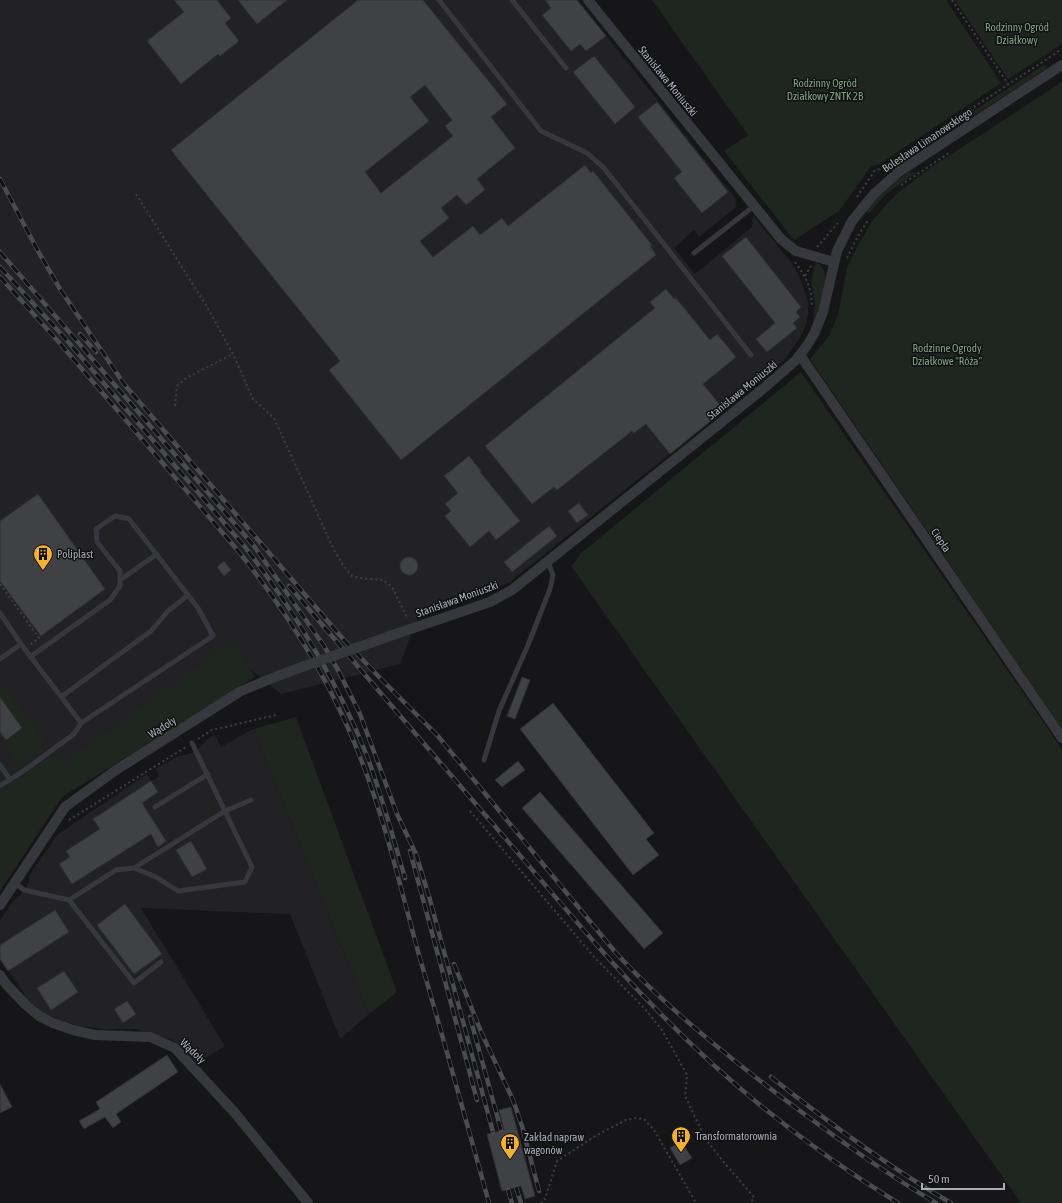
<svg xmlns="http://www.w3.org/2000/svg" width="1062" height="1203" viewBox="0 0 1062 1203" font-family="'Asap Condensed',sans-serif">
<rect width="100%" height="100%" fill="#161618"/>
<path fill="#222225" d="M0,0H578L735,198L736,207L699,237L694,230L674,248L695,274L752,227L753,216L793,265L800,278L808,302V315L806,325L800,338L783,361L724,410L510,582L417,619L400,664L281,694L250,669L0,805Z
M253,729L369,1014L340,1039L290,914L141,908L225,1046L199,1062L185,1049L172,1040L150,1033L135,1029H103L79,1026L60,1020L40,1011L30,1002L0,959V921L13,901L18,898L29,882V876L57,835L147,774L151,781L159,776L156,769L178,756L190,754L203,745L206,740L215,735L221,747Z"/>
<path fill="#1e261f" d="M652,0H946L1001,83L878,165L871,166L839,211L794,240L724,151L748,135Z
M955,0H1062V44L1008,79Z
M1044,65L1047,68L975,115L969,114Z
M1062,82V729L810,359L829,336L838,315L847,268L858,245L873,220L886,205L899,192L930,168Z
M909,172L915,173L885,195L869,213L867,212V210C879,195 893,183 909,172Z
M816,262C821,265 824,269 825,275C826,286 818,313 813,324L815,304L811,281Z
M801,372L1062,749V1203H1021L571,566L576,561L580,554Z
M233,641L255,677L62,797L0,891V792L24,776L54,754L62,764Z
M0,681L48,746L21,766H19L0,739V732L6,740L22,728L0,697Z
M296,717L397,992L369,1014L253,729Z"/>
<path fill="#404145" stroke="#303034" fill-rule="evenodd" d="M174,0H217L231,18L225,23L239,41L220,56L218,54L181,84L147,41L184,12Z
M238,0H287L257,24Z
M358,0H423L507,104L491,117L515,148L477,179L485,190L466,205L457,195L441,208L449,218L420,241L433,257L473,226L480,235L502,218L508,226L585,165L591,173L593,171L652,245L650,246L656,255L401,460L329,370L340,361L171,150ZM425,85L452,120L445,126L453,136L381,193L365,172L429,121L410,97Z
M545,0H577L606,36L586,51L580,44L571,51L542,15L551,8Z
M594,56L635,107L615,124L573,72Z
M657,102L728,192L702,213L674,178L682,172L638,117Z
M746,237L801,307L796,312L800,317L793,323L797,328L767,352L756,339L775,323L722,256Z
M666,289L674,299L676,298L710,340L717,334L736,357L703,384L724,410L670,454L646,424L634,433L632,431L557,490L554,487L532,504L485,446L655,308L650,302Z
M469,456L481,471L480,472L520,521L496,540L489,531L470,547L445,516L451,511L445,504L458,493L444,476Z
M38,494L105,589L41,636L0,581V521Z
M579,503L588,515L577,523L568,511Z
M549,526L557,536L512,572L504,562Z
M400 566a9 9 0 1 1 18 0a9 9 0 1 1-18 0Z
M224,561L231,570L224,576L217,567Z
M522,677L530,680L515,719L507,716Z
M0,697L22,728L6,740L0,732Z
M553,703L654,833L646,839L659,855L633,875L520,729Z
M518,761L525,770L502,787L495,780Z
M151,781L158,792L142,803L166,841L158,847L151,834L72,884L59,864L70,857L66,851L100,829L93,819Z
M540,792L663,933L644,949L522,808Z
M191,841L207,869L192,877L176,850Z
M125,904L162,954L134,974L97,925Z
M55,910L69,932L8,971L0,959V945Z
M64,971L78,992L51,1010L37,988Z
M127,1001L136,1014L123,1023L114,1009Z
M167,1055L178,1072L116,1114L121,1122L113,1128L105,1117L84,1129L79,1121L100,1109L96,1102Z
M0,1084L12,1107L0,1113Z
M511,1107L535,1196L525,1199L521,1186L502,1191L487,1134L504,1130L499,1110Z
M681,1141L692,1158L680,1165L670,1148Z"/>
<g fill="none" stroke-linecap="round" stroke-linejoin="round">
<path stroke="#3d3f44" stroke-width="2" stroke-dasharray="2 3" stroke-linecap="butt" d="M952,0L1008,84
M901,185L949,153
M136,194L207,307L233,354L253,399L274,418L334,550L343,565L352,576L359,578L383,580L392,587L408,619
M857,197L875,170L880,169L1062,49
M817,247L838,223
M847,258L858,236L868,220
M795,262C806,277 812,289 812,307
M805,276L811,266
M175,406L177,386L186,378L233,354
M0,584L39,638L30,645
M198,739L212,730L276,715
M470,811L595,958L645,1009L662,1030L687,1075L685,1096L705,1138L722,1160L754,1197L751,1203
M69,820L186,747
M541,1203L544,1202L557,1161L597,1135L626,1120L636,1118L644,1119L654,1130L696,1203"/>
<path stroke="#37383d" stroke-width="5" d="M439,0L541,131L587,153L604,168L751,355
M512,0L566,68
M694,253L754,206
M120,580L157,554
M0,613L21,644L81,723L74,734L22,772L0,786
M30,657L110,600L120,586V571L97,542L96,529L115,516L129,519L188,595L198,608L213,636L81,723
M0,659L21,644
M61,697L151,631L168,611L188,595
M484,760L499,711L528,645L550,589L553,575L548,562
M0,765L10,780
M155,807L208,774
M134,868L225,811L251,800
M15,883L24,890L69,900L134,983L161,962
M69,900L116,870L134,868L156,877L178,891L245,882L252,867L192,743"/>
<path stroke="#37383d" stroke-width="10" d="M588,0L781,239L796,251L834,262
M800,355L1062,738
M390,636L490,602L512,590L764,388L795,361L806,347L814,334L823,312L837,251L852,221L874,194L900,171L1062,65
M0,905L65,807L116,770L241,691L275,677L299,668
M0,975L6,984L26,1005L39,1016L53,1023L73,1030L95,1035L150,1037L175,1048L235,1113L308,1203"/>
<g stroke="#4a4c52" stroke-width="4.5">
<path id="rail" d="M0,179L38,251L60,289L124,384L344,640L380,678L437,735L616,953C664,1005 720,1050 776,1093C828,1132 880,1170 936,1203
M0,252L254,546L324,646L338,670L360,714L397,814L416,854L430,900L493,1132
M0,267L63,336L245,547C295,612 337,680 367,756C382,796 393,837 405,878
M0,277L57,340L239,552C290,616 333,685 362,762C386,824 401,890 419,955C443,1037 466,1120 489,1203
M80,334L96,352
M289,586C361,670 433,755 506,839C555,896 603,955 656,1009C728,1084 810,1149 898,1203
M410,851L477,1100
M454,964L482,1034L513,1100L522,1126L539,1191
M470,1017L501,1130
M771,1077C829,1123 887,1166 951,1203
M516,1187L521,1203
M508,1190L512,1203"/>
</g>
<use href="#rail" stroke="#111113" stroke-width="3" stroke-dasharray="9" stroke-linecap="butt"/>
<path stroke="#37383d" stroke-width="10" d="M299,668L390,636"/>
</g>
<defs>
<g id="building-pin" transform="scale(1)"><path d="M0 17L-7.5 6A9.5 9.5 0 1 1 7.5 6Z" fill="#f2b134" stroke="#111113"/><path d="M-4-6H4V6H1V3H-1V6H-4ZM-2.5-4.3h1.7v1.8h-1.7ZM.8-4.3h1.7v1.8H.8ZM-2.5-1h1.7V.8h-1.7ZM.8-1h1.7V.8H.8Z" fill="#111"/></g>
</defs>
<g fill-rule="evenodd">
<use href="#building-pin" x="43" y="554"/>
<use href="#building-pin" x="681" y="1136"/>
<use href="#building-pin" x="510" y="1143"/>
</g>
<g text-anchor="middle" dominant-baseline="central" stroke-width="3" stroke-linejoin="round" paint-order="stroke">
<g font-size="11" fill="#7fa381" stroke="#111113">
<text x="1017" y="27">Rodzinny Ogród<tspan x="1017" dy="13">Działkowy</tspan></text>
<text x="825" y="83">Rodzinny Ogród<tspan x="825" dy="13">Działkowy ZNTK 2B</tspan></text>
<text x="947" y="348">Rodzinne Ogrody<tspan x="947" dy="13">Działkowe "Róża"</tspan></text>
</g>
<g font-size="11" fill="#a8adb8" stroke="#111113">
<text transform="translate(668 81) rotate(51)">Stanisława Moniuszki</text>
<text transform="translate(927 140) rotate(-34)">Bolesława Limanowskiego</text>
<text transform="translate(742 390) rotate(-39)">Stanisława Moniuszki</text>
<text transform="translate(941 540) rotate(56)">Ciepła</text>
<text transform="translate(457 599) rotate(-20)">Stanisława Moniuszki</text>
<text transform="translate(162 727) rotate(-32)">Wądoły</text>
<text transform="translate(193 1051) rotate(43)">Wądoły</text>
</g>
<g font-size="11" fill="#a8adb8" stroke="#111113" text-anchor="start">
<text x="57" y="554">Poliplast</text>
<text x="695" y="1136">Transformatorownia</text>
<text x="524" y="1137">Zakład napraw<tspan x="524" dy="13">wagonów</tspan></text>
</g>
</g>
<path d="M922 1183v6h82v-6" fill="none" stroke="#a8adb8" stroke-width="2"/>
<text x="928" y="1183" font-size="12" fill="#a8adb8" stroke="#111113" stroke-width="3" paint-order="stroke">50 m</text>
</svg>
